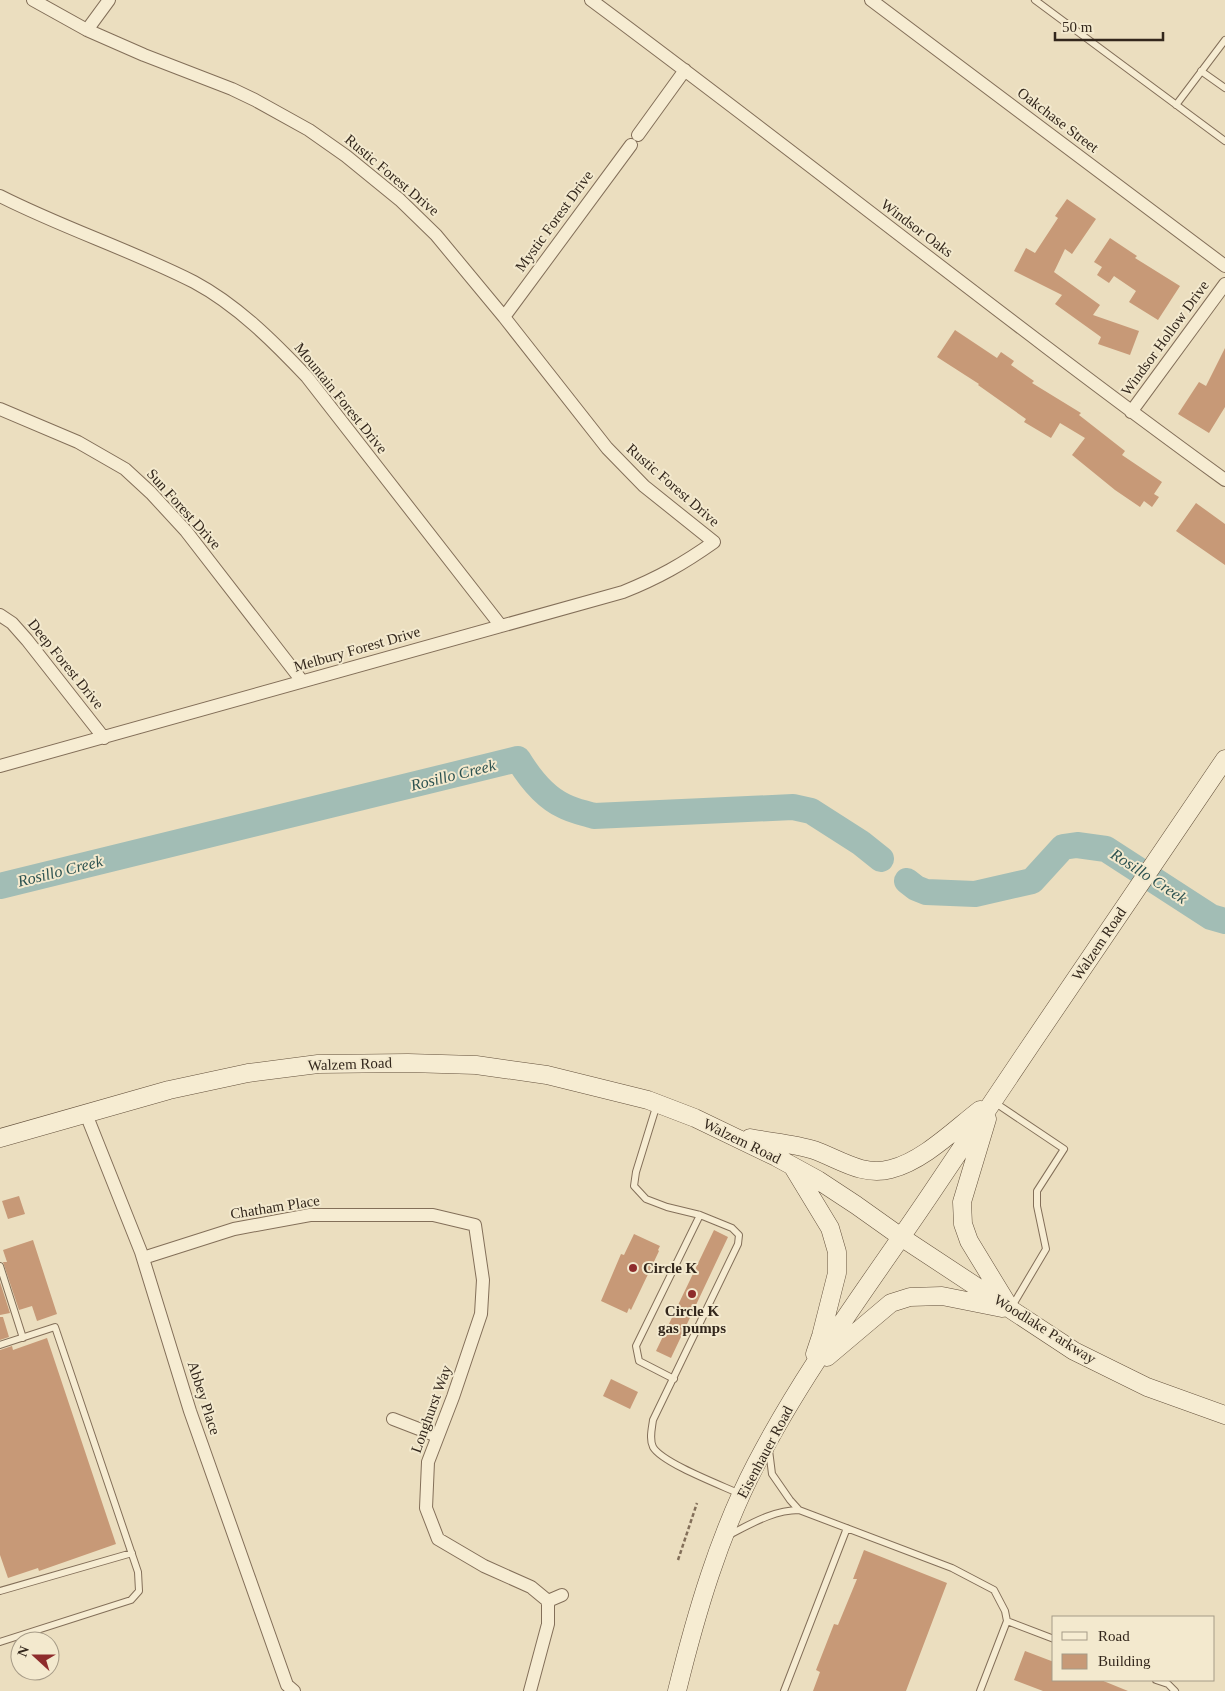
<svg xmlns="http://www.w3.org/2000/svg" width="1225" height="1691" viewBox="0 0 1225 1691" font-family="Georgia,serif">
<rect width="100%" height="100%" fill="#ebdebf"/>
<g fill="none" stroke-linecap="round" stroke-linejoin="round">
<path stroke="#a2bdb5" stroke-width="26" d="M907,881L916,888L926,892L975,894L1032,881L1063,847L1077,845L1106,849L1211,917L1225,921
M0,886L518,759C529,777 544,797 564,806C573,811 585,813 594,816L793,807L811,811L861,843L881,859"/>
</g>
<path fill="#c79977" d="M1067,199L1096,219L1072,254L1065,249L1054,272L1100,305L1093,315L1139,331L1130,355L1098,344L1101,337L1055,304L1062,295L1014,271L1026,248L1035,253L1058,218L1055,216Z
M1110,238L1137,256L1135,258L1180,286L1158,320L1129,302L1136,291L1114,276L1109,283L1097,275L1102,267L1094,262Z
M955,330L997,358L1001,352L1014,361L1011,365L1034,381L1032,383L1081,413L1079,415L1125,451L1122,455L1162,482L1154,494L1159,497L1152,507L1144,501L1140,507L1115,490L1072,455L1085,438L1060,423L1051,438L1024,422L1026,419L978,385L979,384L937,357Z
M1225,348V407L1209,433L1178,414L1199,382L1206,386Z
M1196,503L1225,524V565L1176,531Z
M19,1196L25,1214L8,1219L2,1201Z
M714,1230L728,1237L671,1358L656,1351Z
M634,1234L660,1246L658,1250L659,1251L631,1310L629,1308L627,1313L601,1301L621,1254L624,1255Z
M33,1240L57,1314L37,1321L32,1306L19,1310L3,1262H7L3,1250Z
M0,1282L10,1313L0,1315Z
M0,1317H3L9,1337L0,1340Z
M47,1338L116,1544L39,1571L38,1568L8,1578L0,1555V1350L12,1346L13,1350Z
M611,1379L638,1392L630,1409L603,1396Z
M864,1550L947,1583L906,1691H813L820,1672L816,1670L834,1624L838,1625L857,1579H853Z
M1025,1651L1054,1662V1680H1101L1128,1691H1043L1014,1680Z"/>
<g fill="none" stroke-linecap="round" stroke-linejoin="round">
<g stroke="#836f59" stroke-width="8">
<path id="lane" d="M1035,0L1225,141
M1201,71L1225,88
M1176,105L1225,40
M994,1102L1064,1149L1037,1191V1206L1046,1249L1011,1308
M657,1104L636,1172L634,1186L646,1199L667,1207L700,1215L732,1228L739,1235L738,1244L653,1420C652,1428 649,1439 653,1447C662,1463 723,1486 740,1494
M0,1266L23,1338
M0,1345L55,1327L138,1572L139,1591L131,1600L0,1642
M674,1379L639,1361L636,1346L700,1215
M769,1450L772,1474L790,1500L799,1510
M727,1536C749,1525 773,1510 799,1510L952,1568L994,1590L1005,1611L1007,1621L1054,1639
M0,1591L132,1553
M1156,1680L1168,1684L1175,1691
M784,1691L847,1528
M980,1691L1007,1621"/>
</g>
<g stroke="#836f59" stroke-width="14">
<path id="street" d="M591,0C804,158 1010,324 1225,480
M871,0L1225,266
M87,30L109,0
M638,135L685,70
M0,196C63,228 131,250 194,282C237,305 274,342 307,377L501,626
M504,317L631,145
M0,409L78,442L125,469L151,493L186,531L302,681
M1131,412L1225,284
M0,615L12,623L27,640L104,738
M0,766L623,592C658,578 683,564 714,542L644,486L607,448L504,317L436,235L400,200L346,156L309,130L255,100L232,89L144,55L87,30L33,0
M86,1114L141,1252L190,1411L287,1685L294,1691
M143,1258L234,1229L310,1215H433L475,1225L483,1280L481,1314L453,1397L428,1462L426,1508L438,1539L484,1566L531,1587L548,1601
M393,1419L437,1436
M548,1601L562,1595
M530,1691L548,1624V1601"/>
</g>
<g stroke="#64513c" stroke-width="19">
<path id="secondary" d="M987,1119L962,1202L963,1224L969,1241L1008,1305
M0,1138L169,1090L248,1073L318,1064L408,1063L476,1065L547,1075L648,1100L695,1118L776,1157L818,1180L856,1205L901,1237L1074,1351L1147,1387L1225,1415
M750,1138C770,1142 795,1144 814,1150C839,1159 863,1177 891,1169C923,1161 954,1130 980,1110
M793,1167L830,1228L837,1252V1273L821,1336L815,1354
M827,1357L891,1303L910,1297L942,1296L1002,1308
M677,1691C696,1614 719,1535 756,1464C806,1367 873,1280 934,1189C1030,1045 1128,902 1225,759"/>
</g>
<path stroke="#836f59" stroke-width="2.5" stroke-dasharray="4 2.5" stroke-linecap="butt" d="M678,1560L697,1503"/>
<use href="#lane" stroke="#f6ecd2" stroke-width="6"/>
<use href="#street" stroke="#f6ecd2" stroke-width="12"/>
<use href="#secondary" stroke="#f6ecd2" stroke-width="18"/>
</g>
<g fill="#8e2c2c" stroke="#f3e9ce" stroke-width="2">
<circle cx="633" cy="1268" r="5"/>
<circle cx="692" cy="1294" r="5"/>
</g>
<g text-anchor="middle" dominant-baseline="central" stroke-width="4" stroke-linejoin="round" paint-order="stroke">
<g font-size="15" fill="#33271c" stroke="#f3e9ce">
<text transform="translate(1058 120) rotate(37)">Oakchase Street</text>
<text transform="translate(392 175) rotate(40)">Rustic Forest Drive</text>
<text transform="translate(554 221) rotate(-54)">Mystic Forest Drive</text>
<text transform="translate(917 228) rotate(37)">Windsor Oaks</text>
<text transform="translate(1165 338) rotate(-54)">Windsor Hollow Drive</text>
<text transform="translate(341 398) rotate(51)">Mountain Forest Drive</text>
<text transform="translate(673 485) rotate(41)">Rustic Forest Drive</text>
<text transform="translate(184 509) rotate(48)">Sun Forest Drive</text>
<text transform="translate(357 649) rotate(-16)">Melbury Forest Drive</text>
<text transform="translate(66 664) rotate(51)">Deep Forest Drive</text>
<text transform="translate(1099 944) rotate(-56)">Walzem Road</text>
<text transform="translate(350 1064) rotate(-2)">Walzem Road</text>
<text transform="translate(742 1141) rotate(26)">Walzem Road</text>
<text transform="translate(275 1207) rotate(-9)">Chatham Place</text>
<text transform="translate(1045 1329) rotate(32)">Woodlake Parkway</text>
<text transform="translate(204 1398) rotate(72)">Abbey Place</text>
<text transform="translate(431 1409) rotate(-70)">Longhurst Way</text>
<text transform="translate(765 1452) rotate(-62)">Eisenhauer Road</text>
</g>
<g font-size="15" font-weight="bold" fill="#33271c" stroke="#f3e9ce" text-anchor="start">
<text x="643" y="1268">Circle K</text>
<text x="692" y="1311" text-anchor="middle">Circle K<tspan x="692" dy="17">gas pumps</tspan></text>
</g>
<g font-size="16" font-style="italic" fill="#2c5250" stroke="#f3e9ce">
<text transform="translate(453 775) rotate(-14)">Rosillo Creek</text>
<text transform="translate(60 871) rotate(-14)">Rosillo Creek</text>
<text transform="translate(1149 876) rotate(33)">Rosillo Creek</text>
</g>
</g>
<rect x="1052" y="1616" width="162" height="65" fill="#f3e9ce" stroke="#a69b87"/>
<rect x="1062" y="1632" width="25" height="8" fill="#f6ecd2" stroke="#a69b87"/>
<text x="1098" y="1641" font-size="15" fill="#33271c">Road</text>
<rect x="1062" y="1654" width="25" height="15" fill="#c79977" stroke="#a69b87"/>
<text x="1098" y="1666" font-size="15" fill="#33271c">Building</text>
<g transform="translate(35 1656) rotate(291)"><circle r="24" fill="#f3e9ce" stroke="#a69b87"/>
<path d="M0-4L9 19L0 12L-9 19Z" fill="#8e2c2c"/>
<text y="-8" font-size="14" font-weight="bold" text-anchor="middle" fill="#33271c">N</text>
</g>
<path d="M1055 32v8h108v-8" fill="none" stroke="#33271c" stroke-width="2.5"/>
<text x="1062" y="32" font-size="15" fill="#33271c" stroke="#f3e9ce" stroke-width="4" paint-order="stroke">50 m</text>
</svg>
